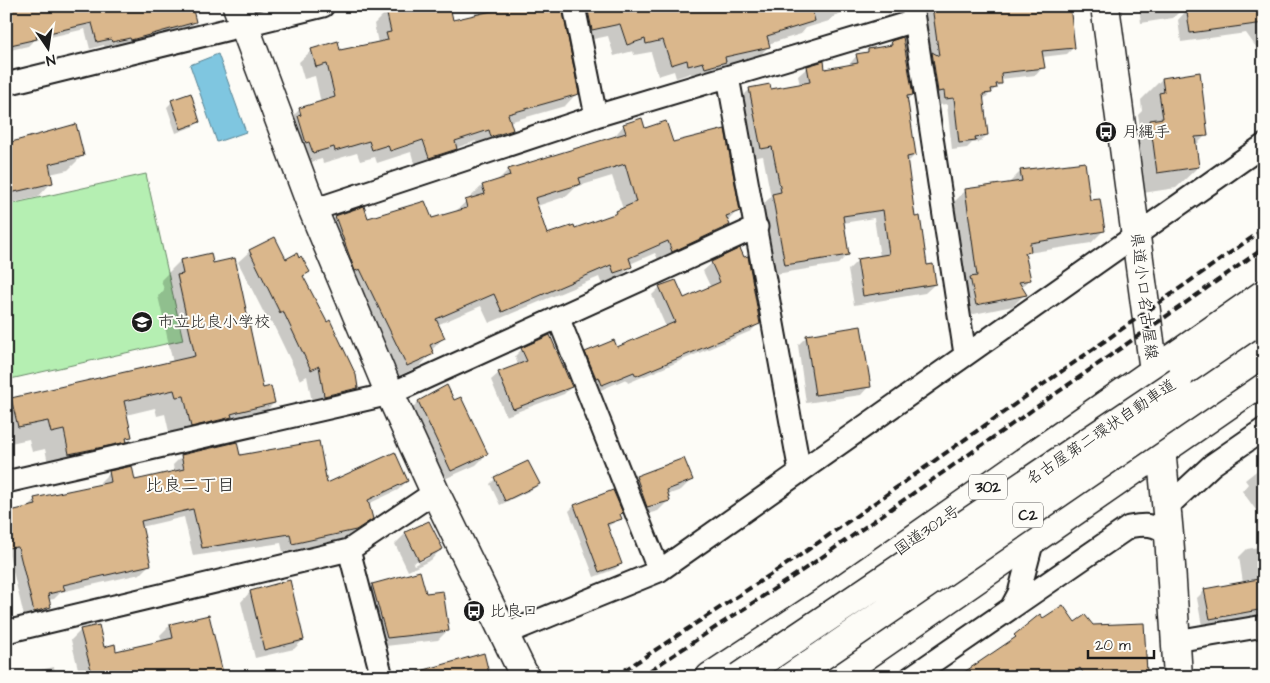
<svg xmlns="http://www.w3.org/2000/svg" width="1270" height="683" viewBox="0 0 1270 683" font-family="'Architects Daughter','Klee One',sans-serif">
<rect width="100%" height="100%" fill="#fdfcf7"/>
<filter id="ink" filterUnits="userSpaceOnUse"><feTurbulence type="fractalNoise" baseFrequency=".02" numOctaves="2"/><feDisplacementMap in="SourceGraphic" scale="10" xChannelSelector="R" yChannelSelector="G"/><feConvolveMatrix kernelMatrix="1 2 1 2 8 2 1 2 1" color-interpolation-filters="sRGB"/></filter>
<g filter="url(#ink)">
<path fill="#b5efb2" stroke="#688667" d="M146,174L183,340L6,380V205Z"/>
<path fill="#7fc6e0" stroke="#578292" d="M218,54L246,132L217,142L190,65Z"/>
<path fill="#0003" fill-rule="evenodd" d="M6,6L195,22L188,29L124,47L122,44L105,49L104,45L90,49L85,29L33,41L28,46L6,51Z
M473,6H561L577,93L565,106L509,122L511,129L499,142L478,148L476,141L456,148L443,161L416,170L411,152L377,163L375,157L360,161L357,153L323,163L322,159L300,165L287,122L300,109L321,103L315,76L304,79L299,62L312,50L339,52L378,43L374,24L387,11L452,22L476,16Z
M563,6H864L836,15L829,21L806,28L801,34L768,44L769,46L756,59L720,67L712,74L693,80L691,73L676,78L674,71L658,76L651,52L634,55L633,51L614,56L608,36L579,42L566,6Z
M924,6H1069L1074,47L1067,54L1042,57L1043,67L1036,75L1001,79V83L983,100L987,135L980,142L972,143L967,148L952,150L947,104L938,105L937,98L931,99L932,62Z
M1139,6H1185L1173,18L1141,23Z
M1264,6V58L1246,33L1181,42L1178,20L1187,10Z
M892,42L912,95L907,100L915,155L906,164L914,218L926,266L935,284L925,293L854,305L848,270L857,261L880,257L874,218L843,223L848,254L838,264L776,274L763,204L771,197L763,156L752,158L741,98L750,89L770,91L800,85L798,76L808,67L824,70L848,66L857,55L865,54L868,50L886,47Z
M1162,79L1206,135L1195,146L1198,167L1176,188L1136,194L1129,143L1141,131L1138,115L1142,111L1141,100Z
M172,102L199,121L194,126L176,133L167,107Z
M624,125L644,130L672,144L738,210L727,222L729,225L716,238L660,263L655,253L630,264V267L618,279L602,285L599,277L489,323L481,306L437,325L443,338L431,351L432,353L420,366L394,378L323,230L335,217L363,208L367,220H431L454,213L482,186L496,182L508,170L612,139ZM612,176L623,209L613,216L574,229L546,236L537,206L567,196L576,187Z
M9,144L82,156L68,170L50,174L52,182L38,197L6,204V146Z
M1021,171L1089,202L1103,231L1091,243L1028,253L1025,257L1029,280L1021,288L1025,294L1013,306L964,316V285L954,202L966,190L1008,184Z
M274,239L286,261L308,272L302,278L357,388L346,399L313,407L307,376L300,380L272,322L269,323L238,262L250,251Z
M180,261L212,264L263,389L274,403L255,422L172,445L165,414L157,416L155,408L126,415L130,436L106,460L50,472L45,449L32,452L29,439L6,444V400L173,363L158,296L164,290L161,280Z
M712,263L759,323L751,331L628,383L626,379L594,393L578,361L586,353L616,348L666,327L652,295L660,287L683,300L711,288L703,271Z
M807,336L869,386L861,395L806,403L798,345Z
M522,349L571,387L564,394L506,416L491,380L499,373L518,365L515,356Z
M418,402L487,454L476,465L440,481L408,412Z
M182,456H239L326,485L407,481L398,490L368,504L371,519L346,539L283,552L281,543L193,556L184,517L141,527L149,565L140,574L61,592L54,599L48,600L50,607L40,616L25,620L9,555L6,556V513L25,509L35,499L101,485L100,482L110,472L134,482L174,472L173,465Z
M528,462L538,484L533,489L500,505L490,484L495,479Z
M1264,465V521L1242,491L1248,484L1245,480Z
M637,478L692,479L681,490L667,495L669,500L658,511L636,517L626,488Z
M574,506L621,518L607,527L620,564L615,569L594,577L569,511Z
M406,533L441,549L431,560L408,571L395,544ZM430,554V557L414,565L413,563Z
M1264,546V615L1202,626L1197,598L1205,590L1243,583L1239,557L1247,549Z
M372,585L447,631L438,640L377,647L363,595Z
M250,592L303,640L294,649L255,658L241,602Z
M208,616L222,675L235,672L236,677H80L71,640L80,631L98,627L103,648L115,652L162,641L160,635L170,625Z
M1040,616L1043,620L1092,627L1146,672L1141,677H959L1005,646Z
M483,654L488,673L484,677H404Z
M54,667L56,677H7Z"/>
<path fill="#dab78c" stroke="#1c1c1c" fill-rule="evenodd" d="M6,6H192L196,22L131,40L130,38L112,42L111,39L97,42L92,23L36,36L37,39L6,46Z
M403,6H450L453,20L513,6H562L579,94L508,114L513,130L491,137L489,130L455,141L457,149L429,158L423,140L390,151L388,145L372,150L369,141L335,151L334,147L313,153L309,142L306,143L298,116L301,115L299,108L335,97L327,64L316,67L311,49L338,41L340,50L388,40L386,33L391,32L386,10Z
M587,6H811L815,21L767,36L770,47L725,57L726,62L705,68L703,62L688,66L687,60L671,65L663,40L646,44L645,39L627,45L620,24L592,30Z
M932,6H1070L1075,48L1042,51L1045,68L1001,73L1002,84H996L997,88L991,89L992,93L983,94L988,135L975,137L976,141L959,143L954,98L945,99L944,91L938,92L932,52L939,56Z
M1186,6H1264V23L1190,33Z
M903,37L913,95L907,96L916,155L907,157L915,217L920,216L927,265L933,264L936,284L863,296L857,259L889,254L883,210L843,216L849,255L785,265L772,194L781,192L772,147L761,149L749,88L770,84L771,89L810,82L807,66L824,61L825,69L858,63L856,54L868,52V49L892,45L891,41Z
M1200,72L1208,136L1195,137L1199,167L1157,173L1150,120L1163,118L1159,93L1164,92L1162,78Z
M191,93L200,122L181,129L171,100Z
M642,118L645,128L666,121L673,142L725,129L740,211L726,216L730,225L672,252L668,241L629,258L632,267L614,273L611,265L502,312L494,294L436,319L445,338L430,345L434,354L407,366L360,269L355,271L335,216L364,206L368,218L425,201L432,218L467,208L465,200L485,194L482,185L510,176L508,169L626,133L623,124ZM625,164L636,202L616,211L617,213L575,228L574,225L547,234L535,198L581,184L579,178Z
M76,124L84,156L49,164L53,183L6,194V153L10,152L8,143Z
M1085,162L1090,200L1100,199L1105,231L1030,243L1031,252L1025,253L1031,280L1019,282L1027,295L976,305L970,277L977,276L965,189L1022,181L1020,170Z
M275,237L286,259L297,253L299,258L301,256L310,272L303,276L327,322L330,320L356,375L358,388L324,396L319,366L311,370L283,311L280,313L249,250Z
M740,248L744,257L748,256L760,324L636,376L634,372L602,385L599,377L596,378L585,352L614,340L617,347L675,322L659,286L676,280L684,298L720,282L711,262Z
M211,253L213,263L235,258L263,388L271,386L275,403L238,412L231,414L232,417L191,427L184,396L176,397L174,390L124,401L132,437L126,438L127,442L69,454L64,430L51,433L48,421L18,427L11,398L195,356L177,275L183,274L180,260Z
M861,326L871,387L815,395L806,335Z
M550,335L572,387L513,409L498,372L527,361L521,348Z
M447,385L454,400L461,397L488,454L451,471L418,401Z
M319,441L327,483L395,452L408,481L368,500L373,519L356,530L292,544L290,534L202,548L193,509L141,521L151,565L63,585L65,590L48,594L51,607L34,612L18,547L6,548V512L36,505L34,498L111,482L109,471L132,466L135,480L184,469L181,455L237,442L240,455Z
M684,458L693,480L667,490L670,501L647,507L636,476Z
M528,461L540,484L505,501L494,477Z
M613,490L623,513L620,514L622,519L607,524L622,564L599,572L574,505Z
M429,521L443,549L419,561L405,532Z
M420,571L426,593L443,591L449,631L387,638L372,584Z
M1264,578V609L1210,619L1204,589Z
M290,580L304,640L264,650L250,591Z
M1063,605L1075,622L1085,615L1093,625L1144,623L1147,672L1086,677L1080,668L1068,677H957L1016,637L1014,635L1040,614L1043,618Z
M209,615L224,677H93L80,629L99,625L104,647L115,644L116,651L173,638L170,624Z
M484,653L489,673L484,674L485,677H418L417,672Z"/>
<g fill="none" stroke-linecap="round" stroke-linejoin="round">
<g stroke="#1c1c1c" stroke-width="25">
<path id="minor" d="M574,6L596,116
M912,6L965,354
M728,77L800,472
M6,84L323,6
M313,210L596,116L914,21
M558,317L659,571
M6,482L390,394L757,227
M1167,507L1212,465L1264,429
M349,550L382,677
M1011,608L1019,593L1033,540
M6,632L349,550L435,492
M505,634L659,571L1264,145
M1176,641L1264,626
M911,677L1129,527C1146,524 1155,524 1169,535"/>
</g>
<g stroke="#1c1c1c" stroke-width="31">
<path id="tertiary" d="M237,6L313,210L390,394L435,492L525,677"/>
</g>
<g stroke="#1c1c1c" stroke-width="31">
<path id="secondary" d="M1105,6L1154,371L1169,535L1178,677"/>
</g>
<g stroke="#1c1c1c" stroke-width="31">
<path id="trunk" d="M710,677L821,604L1264,294
M835,677L1264,380"/>
</g>
<g stroke="#1c1c1c" stroke-width="31">
<path id="motorway" d="M1178,381L1264,320"/>
</g>
<use href="#minor" stroke="#fdfcf7" stroke-width="21"/>
<use href="#tertiary" stroke="#fdfcf7" stroke-width="28"/>
<use href="#secondary" stroke="#fdfcf7" stroke-width="28"/>
<use href="#trunk" stroke="#fdfcf7" stroke-width="28"/>
<use href="#motorway" stroke="#fdfcf7" stroke-width="28"/>
<path stroke="#1c1c1c" stroke-width="4" stroke-dasharray="8 4" stroke-linecap="butt" d="M614,677L802,554L1264,229
M640,677L812,564L1264,248"/>
<g stroke="#1c1c1c" stroke-width="31" stroke-linecap="butt">
<path id="motorway-bridge" d="M739,677L1178,381
M791,677L1264,352"/>
</g>
<use href="#motorway-bridge" stroke="#fdfcf7" stroke-width="28"/>
</g>
</g>
<defs>
<g id="bus-disc" transform="scale(1.125)"><circle r="9.5" fill="#1c1c1c" stroke="#fdfcf7"/><path d="M-5-6H5V4H4V6H2V4H-2V6H-4V4H-5ZM-3.5-4V0h7V-4ZM-3.5 1.2v1.5H-2V1.2ZM2 1.2v1.5H3.5V1.2Z" fill="#fff"/></g>
<g id="school-disc" transform="scale(1.125)"><circle r="9.5" fill="#1c1c1c" stroke="#fdfcf7"/><path d="M0-5L7-2L0 1L-7-2ZM-4 1L0 2.5L4 1V4Q0 6-4 4Z" fill="#fff"/></g>
</defs>
<g fill-rule="evenodd">
<use href="#bus-disc" x="1106" y="132"/>
<use href="#school-disc" x="142" y="322"/>
<use href="#bus-disc" x="474" y="611"/>
</g>
<g text-anchor="middle" dominant-baseline="central" stroke-width="4" stroke-linejoin="round" paint-order="stroke">
<g fill="#fdfcf7" stroke="#605f5e" stroke-width="1">
<rect x="969" y="474.5" width="38" height="25" rx="4"/>
<rect x="1013" y="502.5" width="30" height="25" rx="4"/>
</g>
<g font-size="15" font-weight="bold" fill="#1c1c1c">
<text x="988" y="487">302</text>
<text x="1028" y="515">C2</text>
</g>
<g font-size="16" fill="#1c1c1c" stroke="#fdfcf7" text-anchor="start">
<text x="1122" y="132">月縄手</text>
<text x="158" y="322">市立比良小学校</text>
<text x="490" y="611">比良口</text>
</g>
<g font-size="16" fill="#1c1c1c" stroke="#fdfcf7">
<text transform="translate(1144 296) rotate(83)">県道小口名古屋線</text>
<text transform="translate(1101 432) rotate(-34)">名古屋第二環状自動車道</text>
<text transform="translate(927 530) rotate(-35)">国道302号</text>
</g>
<g font-size="18" fill="#1c1c1c" stroke="#fdfcf7">
<text x="190" y="485">比良二丁目</text>
</g>
</g>
<rect width="1270" height="683" fill="none" stroke="#fdfcf7" stroke-width="25"/>
<rect x="12" y="12" width="1245" height="658" fill="none" stroke="#1c1c1c" stroke-width="2" filter="url(#ink)"/>
<g transform="translate(48 48) rotate(167)" stroke="#fdfcf7" stroke-width="4" paint-order="stroke">
<path d="M0-4L9 19L0 12L-9 19Z" fill="#1c1c1c"/>
<text y="-8" font-size="14" font-weight="bold" text-anchor="middle" fill="#1c1c1c">N</text>
</g>
<path d="M1088 650v8h66v-8" fill="none" stroke="#1c1c1c" stroke-width="2.5"/>
<text x="1095" y="650" font-size="15" fill="#1c1c1c" stroke="#fdfcf7" stroke-width="4" paint-order="stroke">20 m</text>
</svg>
